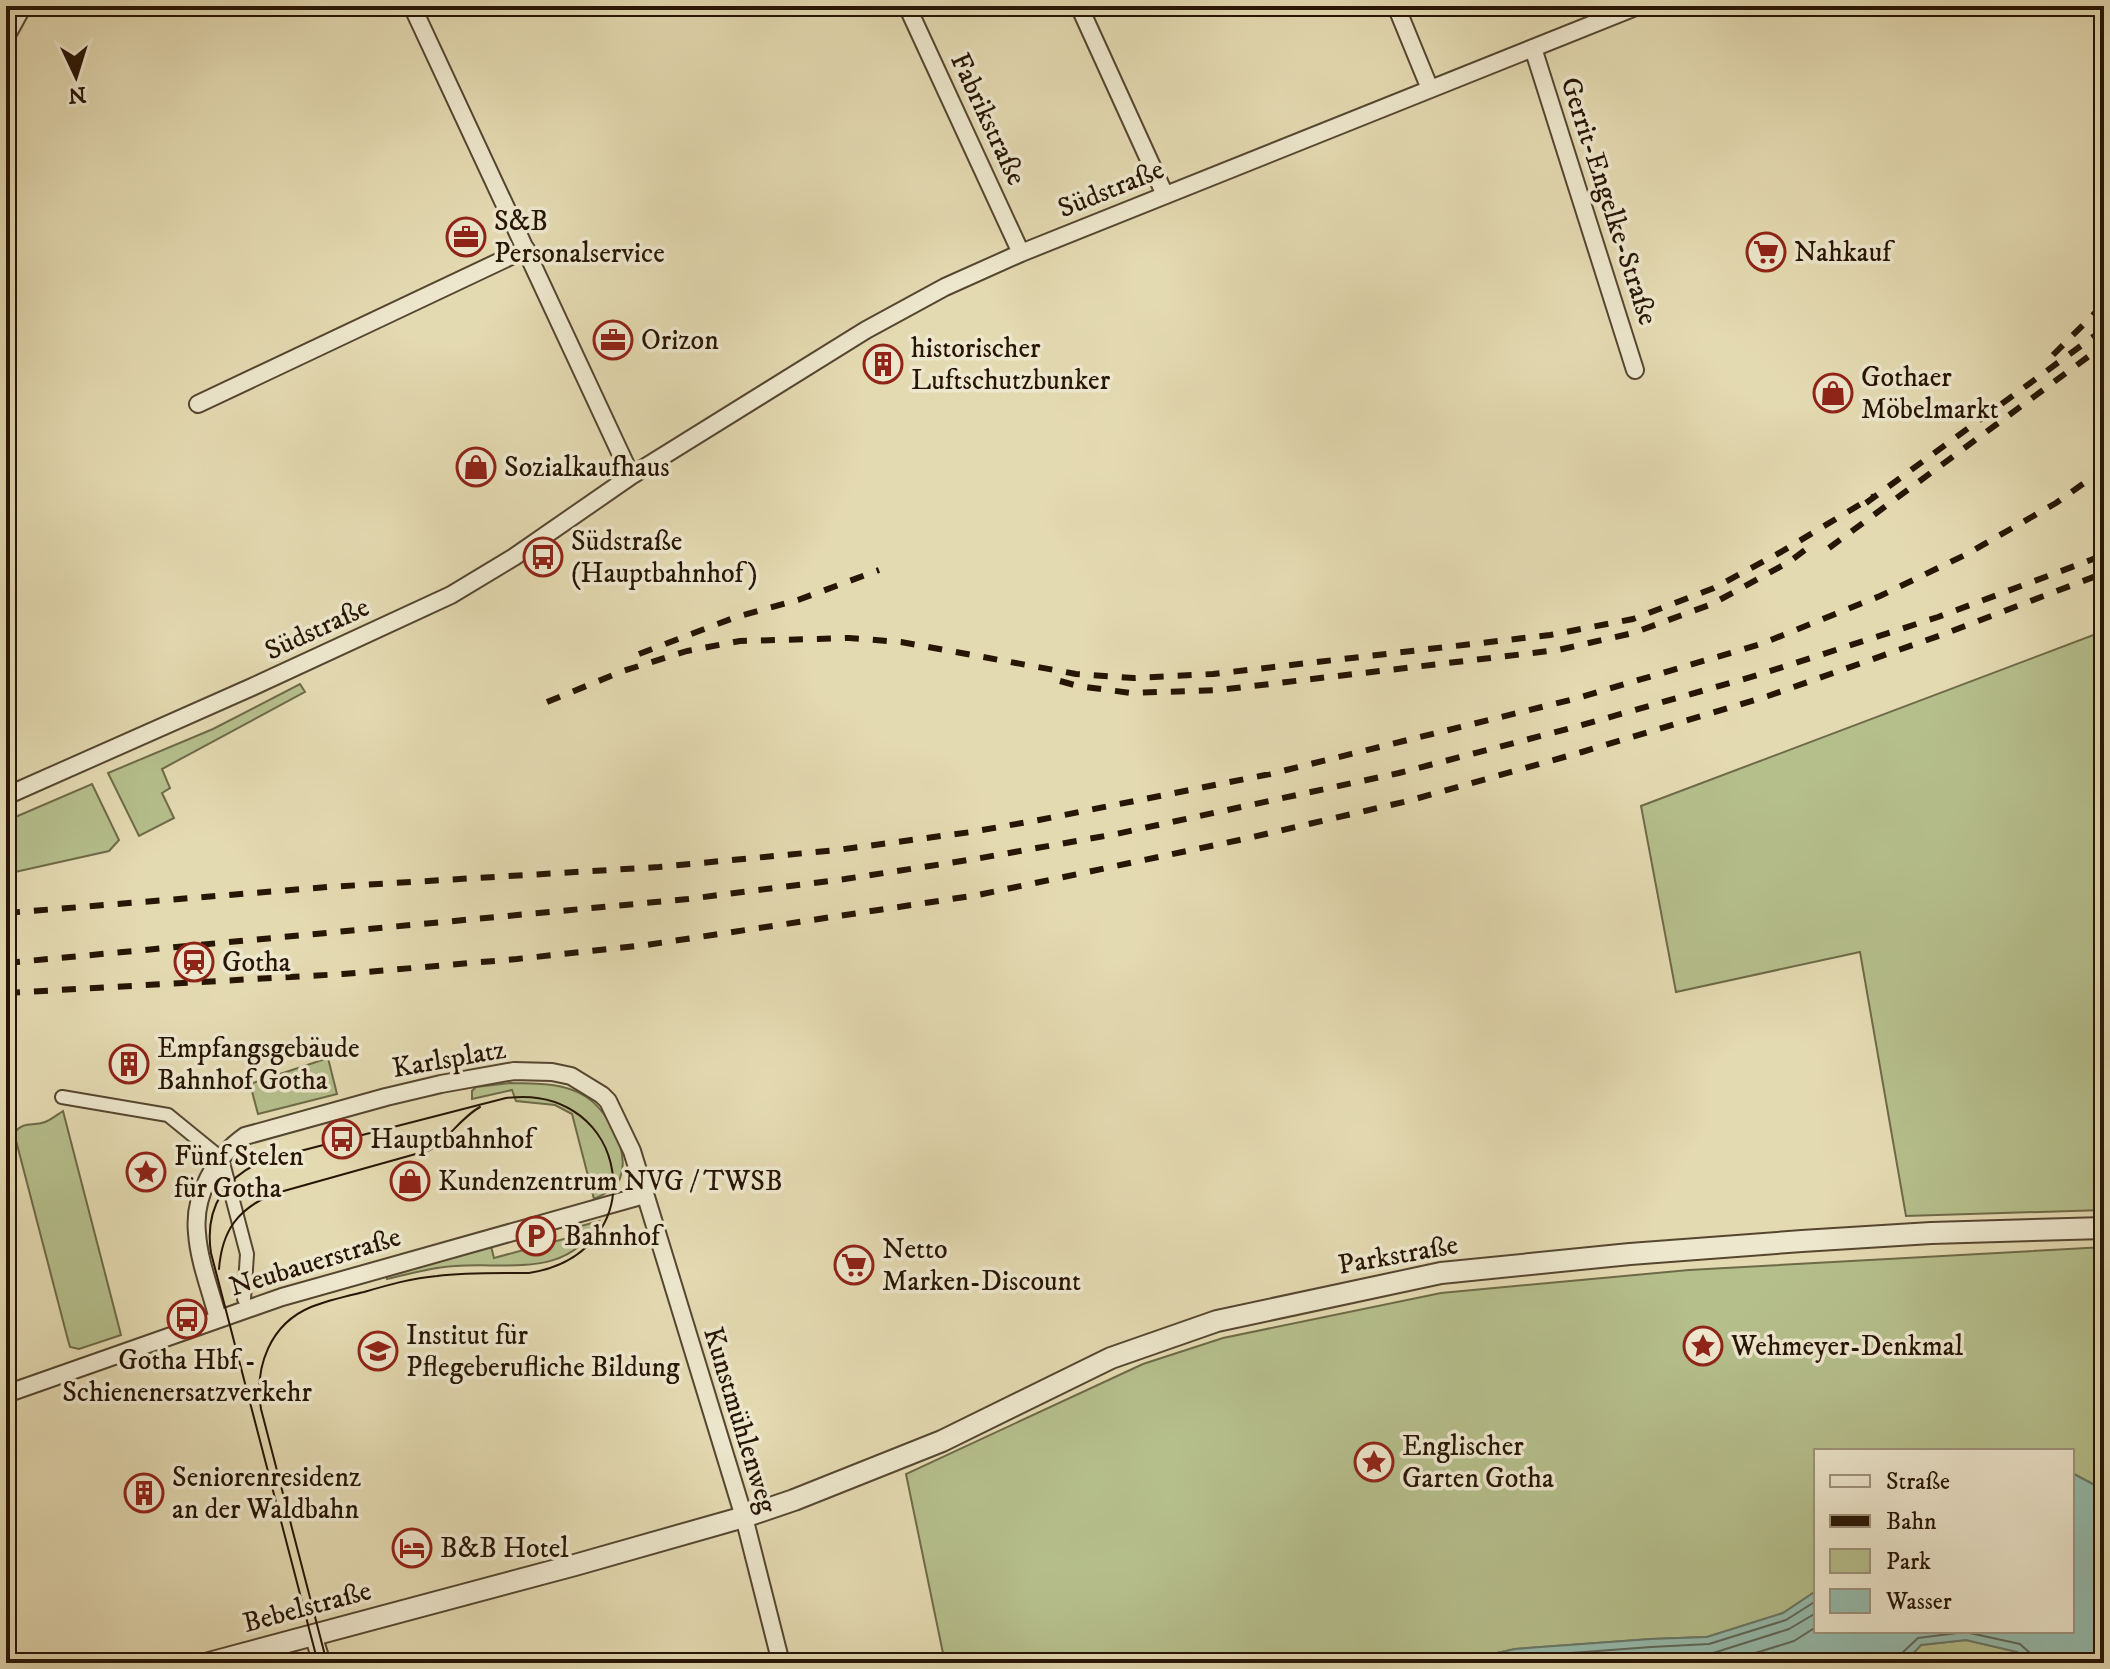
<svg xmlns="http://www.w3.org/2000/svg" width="2110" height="1669" viewBox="0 0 2110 1669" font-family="'IM FELL DW Pica',serif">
<rect width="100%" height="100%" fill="#e4dab2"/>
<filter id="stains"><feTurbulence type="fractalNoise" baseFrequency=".0025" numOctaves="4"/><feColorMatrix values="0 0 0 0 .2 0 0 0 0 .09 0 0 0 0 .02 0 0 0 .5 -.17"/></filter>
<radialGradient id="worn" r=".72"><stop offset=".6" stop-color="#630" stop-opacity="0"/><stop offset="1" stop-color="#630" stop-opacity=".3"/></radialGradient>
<path fill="#b5bf8c" stroke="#6e6a48" stroke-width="2" d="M2104,631V1210L1906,1216L1860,952L1676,992L1641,806Z
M300,684L305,692L162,769L170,788L162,793L174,818L139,836L108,773L213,729Z
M92,784L119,840L109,851L6,874V821Z
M328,1058L337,1094L258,1114L250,1084Z
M510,1083C534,1084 561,1082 583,1095C606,1108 629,1149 621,1175C618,1188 605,1194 594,1199L572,1114L555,1105L516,1101L512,1090L472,1099V1091L476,1087Z
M63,1111L121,1335L79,1349L70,1347L68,1340L14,1133C25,1120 32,1127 45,1122C51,1120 58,1114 63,1111Z
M599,1221C569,1279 509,1262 455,1266C432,1267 410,1274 387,1279L386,1275L491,1246L494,1258L582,1234L581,1226Z
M2104,1247V1490L2072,1473V1451H1816V1591L1783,1613L1707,1637L1651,1639L1515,1649L1452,1663H945L906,1474L1143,1364L1223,1338L1441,1293L1689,1270Z
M1966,1640L2018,1652L2030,1663H1904L1921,1645Z"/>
<path fill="#95bbad" stroke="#69796a" stroke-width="2" d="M2072,1473L2104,1490V1663H2030L2017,1652L1966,1640L1921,1645L1904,1663H1452L1515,1649L1651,1639L1707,1637L1783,1613L1816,1591V1631H2072Z"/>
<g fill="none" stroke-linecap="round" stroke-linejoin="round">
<path stroke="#5e6859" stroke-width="2" d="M1490,1663L1517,1657L1651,1647L1709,1644L1786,1620L1816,1601
M1571,1663L1710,1654L1789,1629L1816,1613
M1723,1663L1794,1641L1816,1627
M1899,1663L1900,1655L1918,1638L1965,1632L2020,1644L2032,1655L2034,1663"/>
<g stroke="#564630" stroke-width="16">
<path id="pedestrian" d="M62,1097L168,1115L222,1159L247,1254L244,1299"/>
</g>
<g stroke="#564630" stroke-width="20">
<path id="minor" d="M412,6L631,476
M907,6L1021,253
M1079,6L1165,195
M1396,6L1430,89
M6,37L23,6
M1533,48L1635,370
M198,404L526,249
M6,796L252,687L451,595L514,557L631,476L866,330L945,287L1021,253L1638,6
M218,1319C211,1291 199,1262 197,1233C193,1195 215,1157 245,1136L386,1097L441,1084L514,1071L552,1072L571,1076L602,1095L608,1101L632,1151L744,1517L781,1663
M6,1394L282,1297L644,1195
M313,1635L322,1663"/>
</g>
<g stroke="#564630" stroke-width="24">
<path id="tertiary" d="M209,1663L575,1565L744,1517L794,1500L942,1441L1111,1358L1217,1321L1441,1273L1630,1254L1802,1241L1931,1233L2104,1228"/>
</g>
<use href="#pedestrian" stroke="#ede7cd" stroke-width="12"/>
<use href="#minor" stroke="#ede7cd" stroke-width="16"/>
<use href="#tertiary" stroke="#ede7cd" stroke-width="20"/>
<path stroke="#271505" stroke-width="2" d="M219,1269C222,1230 238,1209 273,1194L430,1150C449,1139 460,1118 480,1107
M318,1663L211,1253C204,1207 226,1174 269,1159L506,1098C630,1082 658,1252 529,1273C499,1273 467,1272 437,1276C412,1278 388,1285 364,1292C347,1296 328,1300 311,1307C270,1324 254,1367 261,1409L327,1663"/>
<path stroke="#271505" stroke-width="6" stroke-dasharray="14 14" stroke-linecap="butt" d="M2053,355L2104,304
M1866,503L2104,329
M1829,548L2104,345
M639,654L736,617L798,600L879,570
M1060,681L1078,686L1131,693L1219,690L1558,650L1633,633L1712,604L1789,562L1809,547
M547,702L623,671L687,651L740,641L849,638L901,642L1076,674L1134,678L1213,674L1550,635L1633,619L1714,588L1781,552L1874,496
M6,913L328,887L659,867L837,850L971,832L1039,820L1270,774L1574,699L1761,644L1880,596L1967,554L2056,503L2104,469
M6,963L688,899L845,879L975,859L1116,834L1399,773L1575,727L1758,675L1938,617L2104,555
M6,993L343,974L517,959L646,945L978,895L1244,839L1408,801L1582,752L1768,696L1944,634L2104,573"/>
</g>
<defs>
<g id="office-ring" transform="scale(2)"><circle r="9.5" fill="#ede7cd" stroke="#8f2418" stroke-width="1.5"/><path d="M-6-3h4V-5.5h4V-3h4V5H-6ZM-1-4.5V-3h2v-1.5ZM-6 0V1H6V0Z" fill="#8f2418"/></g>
<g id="supermarket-ring" transform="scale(2)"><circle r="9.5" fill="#ede7cd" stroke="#8f2418" stroke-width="1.5"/><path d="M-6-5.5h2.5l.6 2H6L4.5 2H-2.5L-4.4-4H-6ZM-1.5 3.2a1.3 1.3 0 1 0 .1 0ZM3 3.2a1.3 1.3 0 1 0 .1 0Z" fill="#8f2418"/></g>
<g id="building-ring" transform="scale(2)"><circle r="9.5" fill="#ede7cd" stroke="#8f2418" stroke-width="1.5"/><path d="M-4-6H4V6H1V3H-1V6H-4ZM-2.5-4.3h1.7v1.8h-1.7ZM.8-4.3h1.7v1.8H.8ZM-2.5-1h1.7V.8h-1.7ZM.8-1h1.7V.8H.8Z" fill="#8f2418"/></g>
<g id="shop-ring" transform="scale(2)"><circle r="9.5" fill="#ede7cd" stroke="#8f2418" stroke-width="1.5"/><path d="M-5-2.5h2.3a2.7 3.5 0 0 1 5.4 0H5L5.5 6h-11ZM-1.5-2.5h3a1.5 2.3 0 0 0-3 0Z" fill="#8f2418"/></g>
<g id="bus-ring" transform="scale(2)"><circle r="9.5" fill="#ede7cd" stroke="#8f2418" stroke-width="1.5"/><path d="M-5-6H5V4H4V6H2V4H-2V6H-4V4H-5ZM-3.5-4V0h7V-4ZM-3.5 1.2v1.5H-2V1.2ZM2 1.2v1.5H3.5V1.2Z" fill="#8f2418"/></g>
<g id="station-ring" transform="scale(2)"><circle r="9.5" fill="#ede7cd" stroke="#8f2418" stroke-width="1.5"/><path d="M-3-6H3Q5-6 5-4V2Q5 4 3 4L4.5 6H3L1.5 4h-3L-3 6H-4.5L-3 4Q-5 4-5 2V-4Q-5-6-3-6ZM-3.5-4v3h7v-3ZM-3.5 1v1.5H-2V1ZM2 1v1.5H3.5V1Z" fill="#8f2418"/></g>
<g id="sight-ring" transform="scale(2)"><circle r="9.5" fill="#ede7cd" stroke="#8f2418" stroke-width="1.5"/><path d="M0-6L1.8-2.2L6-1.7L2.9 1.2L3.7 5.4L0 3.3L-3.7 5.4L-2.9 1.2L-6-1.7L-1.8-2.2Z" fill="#8f2418"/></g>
<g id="parking-ring" transform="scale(2)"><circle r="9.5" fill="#ede7cd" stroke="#8f2418" stroke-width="1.5"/><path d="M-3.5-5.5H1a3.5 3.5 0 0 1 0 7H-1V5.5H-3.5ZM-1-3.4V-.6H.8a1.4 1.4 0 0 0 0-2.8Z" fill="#8f2418"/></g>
<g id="school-ring" transform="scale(2)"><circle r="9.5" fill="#ede7cd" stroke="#8f2418" stroke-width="1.5"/><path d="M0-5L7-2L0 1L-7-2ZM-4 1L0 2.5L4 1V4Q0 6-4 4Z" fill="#8f2418"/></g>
<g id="hotel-ring" transform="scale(2)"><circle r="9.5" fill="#ede7cd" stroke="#8f2418" stroke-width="1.5"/><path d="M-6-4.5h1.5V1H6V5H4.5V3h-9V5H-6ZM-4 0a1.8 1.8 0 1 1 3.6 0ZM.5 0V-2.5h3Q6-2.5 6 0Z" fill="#8f2418"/></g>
</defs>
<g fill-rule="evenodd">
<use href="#office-ring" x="466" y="237"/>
<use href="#supermarket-ring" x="1766" y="252"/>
<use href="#office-ring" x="613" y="340"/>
<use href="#building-ring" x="883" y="364"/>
<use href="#shop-ring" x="1833" y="393"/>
<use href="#shop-ring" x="476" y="467"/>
<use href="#bus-ring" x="543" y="557"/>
<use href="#station-ring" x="194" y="962"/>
<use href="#building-ring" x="129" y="1064"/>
<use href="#bus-ring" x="342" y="1139"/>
<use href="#sight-ring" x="146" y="1172"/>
<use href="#shop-ring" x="410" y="1181"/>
<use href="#parking-ring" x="536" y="1236"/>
<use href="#supermarket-ring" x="854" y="1265"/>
<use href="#bus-ring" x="187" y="1319"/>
<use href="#sight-ring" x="1703" y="1346"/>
<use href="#school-ring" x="378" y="1351"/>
<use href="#sight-ring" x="1374" y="1462"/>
<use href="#building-ring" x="144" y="1493"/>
<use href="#hotel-ring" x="412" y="1548"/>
</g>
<g text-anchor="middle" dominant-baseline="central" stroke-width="7" stroke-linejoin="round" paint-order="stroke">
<g font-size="28" fill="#271505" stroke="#ede7cd">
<text transform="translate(988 119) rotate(65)">Fabrikstraße</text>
<text transform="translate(1111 189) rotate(-22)">Südstraße</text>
<text transform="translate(1609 201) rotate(72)">Gerrit-Engelke-Straße</text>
<text transform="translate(317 629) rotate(-25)">Südstraße</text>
<text transform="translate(449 1059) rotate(-10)">Karlsplatz</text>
<text transform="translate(1398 1255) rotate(-10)">Parkstraße</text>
<text transform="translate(315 1262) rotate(-17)">Neubauerstraße</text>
<text transform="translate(740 1420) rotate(73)">Kunstmühlenweg</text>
<text transform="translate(307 1607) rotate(-15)">Bebelstraße</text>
</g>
<g font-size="28" fill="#271505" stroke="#ede7cd" text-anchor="start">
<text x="494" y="221">S&amp;B<tspan x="494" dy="32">Personalservice</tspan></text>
<text x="1794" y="252">Nahkauf</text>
<text x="641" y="340">Orizon</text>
<text x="911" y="348">historischer<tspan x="911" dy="32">Luftschutzbunker</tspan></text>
<text x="1861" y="377">Gothaer<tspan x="1861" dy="32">Möbelmarkt</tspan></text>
<text x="504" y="467">Sozialkaufhaus</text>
<text x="571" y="541">Südstraße<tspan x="571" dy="32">(Hauptbahnhof)</tspan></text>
<text x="222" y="962">Gotha</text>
<text x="157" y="1048">Empfangsgebäude<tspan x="157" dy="32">Bahnhof Gotha</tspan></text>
<text x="370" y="1139">Hauptbahnhof</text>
<text x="174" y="1156">Fünf Stelen<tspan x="174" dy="32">für Gotha</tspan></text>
<text x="438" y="1181">Kundenzentrum NVG / TWSB</text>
<text x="564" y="1236">Bahnhof</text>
<text x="882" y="1249">Netto<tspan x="882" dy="32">Marken-Discount</tspan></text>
<text x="406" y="1335">Institut für<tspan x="406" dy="32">Pflegeberufliche Bildung</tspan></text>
<text x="1731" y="1346">Wehmeyer-Denkmal</text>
<text x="187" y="1360" text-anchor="middle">Gotha Hbf -<tspan x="187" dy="32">Schienenersatzverkehr</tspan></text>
<text x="1402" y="1446">Englischer<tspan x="1402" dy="32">Garten Gotha</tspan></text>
<text x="172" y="1477">Seniorenresidenz<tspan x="172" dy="32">an der Waldbahn</tspan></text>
<text x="440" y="1548">B&amp;B Hotel</text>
</g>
</g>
<rect width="2110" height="1669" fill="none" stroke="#e4dab2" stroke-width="32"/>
<rect x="8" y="8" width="2094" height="1653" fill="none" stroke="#271505" stroke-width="4"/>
<rect x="16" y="16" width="2078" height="1637" fill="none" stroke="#271505" stroke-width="2"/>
<rect x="1814" y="1449" width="260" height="184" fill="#ede7cd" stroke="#9e937d" stroke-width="2"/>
<rect x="1830" y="1475" width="40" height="12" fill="#ede7cd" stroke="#9e937d" stroke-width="2"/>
<text x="1886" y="1489" font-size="24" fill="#271505">Straße</text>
<rect x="1830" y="1515" width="40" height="12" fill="#271505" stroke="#9e937d" stroke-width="2"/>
<text x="1886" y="1529" font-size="24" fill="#271505">Bahn</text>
<rect x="1830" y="1549" width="40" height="24" fill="#b5bf8c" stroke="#9e937d" stroke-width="2"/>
<text x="1886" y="1569" font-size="24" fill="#271505">Park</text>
<rect x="1830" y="1589" width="40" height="24" fill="#95bbad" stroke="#9e937d" stroke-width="2"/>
<text x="1886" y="1609" font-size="24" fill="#271505">Wasser</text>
<g transform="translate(76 76) rotate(176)" stroke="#ede7cd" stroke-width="6" paint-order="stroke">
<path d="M0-6L14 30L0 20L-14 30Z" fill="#271505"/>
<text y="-12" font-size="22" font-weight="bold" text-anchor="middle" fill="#271505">N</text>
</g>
<rect width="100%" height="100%" filter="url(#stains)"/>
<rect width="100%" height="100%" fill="url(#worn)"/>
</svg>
